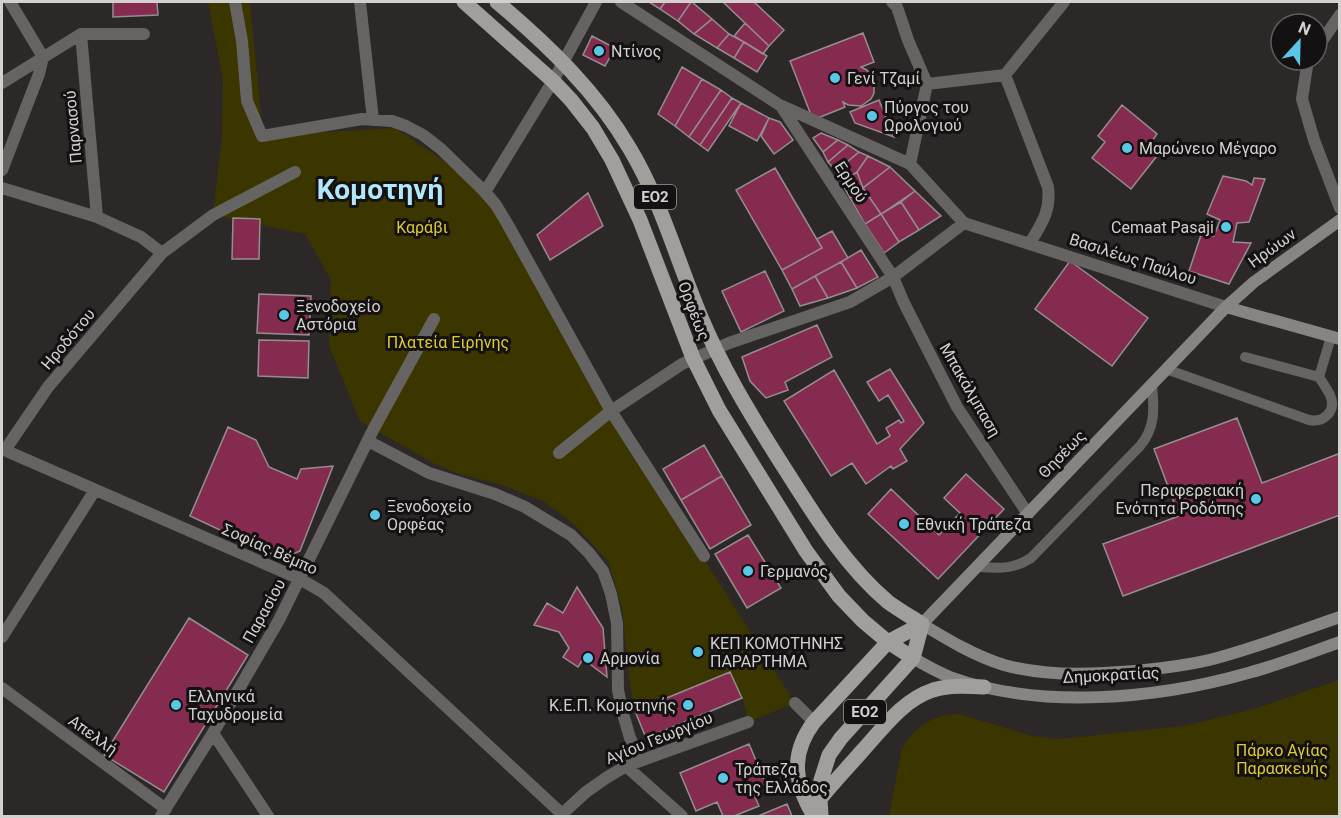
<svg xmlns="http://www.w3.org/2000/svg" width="1341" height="818" viewBox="0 0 1341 818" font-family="Roboto,sans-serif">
<rect width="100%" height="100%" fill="#2c2827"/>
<path fill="#3b3500" d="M208,2H250L263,136L395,128L484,188L611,411L795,703L748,722L743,699L730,672L635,711L629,679L622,608L608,561L575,525L543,501L505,486L456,473L433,463L360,421L329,346L331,280L305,234L213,215L222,137L223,79Z
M1339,680V816H889L901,752C912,728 933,714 959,714L1032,736L1059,739L1184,726L1254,709Z"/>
<path fill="#862b50" stroke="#938e90" stroke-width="1.5" d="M113,2H157L158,15L113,17Z
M649,2H665L660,9Z
M665,2H691L678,21L660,9Z
M691,2H692L712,19L694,34L678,21Z
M723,2H754L784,30L769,46Z
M712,19L729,34L717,48L694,34Z
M745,23L769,46L763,54L734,36Z
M863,33L874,62L861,67L867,70L874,81V93L871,99L861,106L848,105L843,102L845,107L813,120L790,61Z
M729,34L744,42L734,58L717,48Z
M592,36L615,48L605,66L583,55Z
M744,42L767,56L757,72L734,58Z
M682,67L702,79L675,126L658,114Z
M702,79L721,90L689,137L675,126Z
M721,90L732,98L700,145L689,137Z
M732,98L741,103L708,151L700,145Z
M879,100L894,137L855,123L850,112Z
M741,103L769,118L757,141L729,126Z
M1122,105L1157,134L1150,144L1160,152L1131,189L1092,158L1105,142L1098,136Z
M769,118L780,122L793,140L774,154L761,136Z
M821,133L838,140L823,152L813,138Z
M838,140L848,145L828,162L823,152Z
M848,145L859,152L836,171L828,162Z
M859,152L868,156L857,172L842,183L836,171Z
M868,156L890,167L863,188L857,172Z
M890,167L915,191L881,214L863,188Z
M775,168L822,248L782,270L736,190Z
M857,172L863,188L850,198L842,183Z
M1223,176L1246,181L1252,185L1254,178L1265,179L1249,222L1237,223L1233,242L1251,243L1229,284L1189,271L1202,232L1214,236L1220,220L1207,214Z
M863,188L881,214L865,224L850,198Z
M915,191L941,216L919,230L901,202Z
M588,193L603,226L550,260L537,235Z
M901,202L919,230L899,242L881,214Z
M881,214L899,242L884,253L865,224Z
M233,218L260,219L259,259H232Z
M832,231L848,258L792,289L782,270L822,248L817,239Z
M861,250L878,277L857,288L841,262Z
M1070,261L1148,318L1112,366L1035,309Z
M841,262L857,288L828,298L815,276Z
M765,271L784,311L741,332L722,291Z
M815,276L828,298L800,306L792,289Z
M259,294L311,296L309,335L257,333Z
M817,325L832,357L785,382L788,390L766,398L750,381L742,357Z
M259,340L309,341L308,378L258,376Z
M890,369L924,423L900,449L907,461L893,469L891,466L866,484L852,463L831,476L784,401L834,370L877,444L890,436L886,428L899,420L901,423L904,421L888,395L879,401L867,382Z
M1237,418L1262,483L1338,454L1340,458V515L1123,596L1103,544L1179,516L1154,449Z
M228,427L256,440L269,467L297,479L301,469L333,466L300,551L282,559L190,516Z
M704,445L722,476L681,500L663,469Z
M966,474L1004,509L938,579L868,514L891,489L939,535L960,513L944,498Z
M722,476L751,525L710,549L681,500Z
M748,535L781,588L747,608L715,554Z
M577,587L603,628L607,677L583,659L578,667L563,657L569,648L559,632L534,625L547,603L563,613Z
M189,618L248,655L164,792L104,755Z
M730,672L742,698L646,738L635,711Z
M749,744L766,784L752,790L759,806L734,816H723L717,802L696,811L680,773Z
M787,804L792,816H758Z"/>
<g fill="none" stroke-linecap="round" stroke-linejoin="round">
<path stroke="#656463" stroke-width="10" d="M1245,357L1319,377
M1166,369L1309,420C1324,423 1337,411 1330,395C1327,389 1323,383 1319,377L1331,337
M977,567C998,568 1013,570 1031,558L1140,446C1156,427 1154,408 1152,385"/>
<path stroke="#656463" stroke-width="12" d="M235,2L242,41L247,101L262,136L362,119L392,121L406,126L423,135L441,149L485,192L496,205L508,225L611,411L704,556
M360,2L373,120
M621,2L781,106L893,277L904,303L957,407L1028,514
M892,2L897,7L908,40L927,84L910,164
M81,34L97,217
M1317,48L1340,15
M1308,60L1302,99L1314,140L1340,208
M1005,75L1048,187C1051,211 1042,223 1030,243
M2,83L81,34H144
M927,84L1005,75L1064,2
M782,106L910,164L964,223L1226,307
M2,170L39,74L43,57L10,2
M2,188L97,217L141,237L162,253
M485,192L553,81L596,2
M368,441L429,473L495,494L525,507L571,535L589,553L603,571L611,594L617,623L618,690L623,714L630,738L642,760
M2,449L300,579L324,593L562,814
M5,450L48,387L162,253L213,215L295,172
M559,453L611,411L682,364L729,343L850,302L893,277L964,223
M2,637L95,490
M2,688L166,809
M795,703L814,722
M213,733L268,816
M626,766L682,816
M161,816L213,733L279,620L373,430L434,319
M560,816L586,792L606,778L626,766L748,722"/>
<path stroke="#878583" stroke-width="12" d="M1340,220L1254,282L1226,307L922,624C948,640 975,656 1004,665C1037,674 1071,675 1104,673C1139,671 1175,668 1209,660C1253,649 1296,632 1340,617
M1226,307L1340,339
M913,658C925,665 937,672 950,677C1040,710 1157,699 1248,673C1279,665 1309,653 1340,642"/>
<path stroke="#a19e9c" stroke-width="15" d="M464,2L553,81L571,100L593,128L612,160L640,220L693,358L719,410L806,551L839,596L863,621L888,642L913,658
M497,2C547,44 597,92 630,149C661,201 677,260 700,315C721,366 749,412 778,458C810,508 842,563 888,602C899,610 911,617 922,624
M820,799C834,782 849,766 863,750C884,727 903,700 933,690C950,685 967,686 984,687
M814,816C794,783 790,754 814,722L888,642L922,624
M821,816L820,799L821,780L829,755L841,738L913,658L922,624"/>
</g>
<g fill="#5bc7e7" stroke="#131111" stroke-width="2">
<circle cx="599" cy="51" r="6"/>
<circle cx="835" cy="78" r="6"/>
<circle cx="872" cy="116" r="6"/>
<circle cx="1127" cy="148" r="6"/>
<circle cx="1226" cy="227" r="6"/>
<circle cx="284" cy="315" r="6"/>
<circle cx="1256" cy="499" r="6"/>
<circle cx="375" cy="515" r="6"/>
<circle cx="904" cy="524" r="6"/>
<circle cx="748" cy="571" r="6"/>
<circle cx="698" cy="652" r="6"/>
<circle cx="588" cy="658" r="6"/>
<circle cx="176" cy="705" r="6"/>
<circle cx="688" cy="705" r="6"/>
<circle cx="723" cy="778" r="6"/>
</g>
<g text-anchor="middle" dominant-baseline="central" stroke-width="6" stroke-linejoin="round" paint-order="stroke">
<g fill="#131111" stroke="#999797" stroke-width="1.5">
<rect x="634" y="185" width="42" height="24" rx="4.5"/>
<rect x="844" y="700" width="42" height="24" rx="4.5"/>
</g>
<g font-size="15" font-weight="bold" fill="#d3d1d0">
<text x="655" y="197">ΕΟ2</text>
<text x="865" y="712">ΕΟ2</text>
</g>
<g font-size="16" fill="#d3d1d0" stroke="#131111" text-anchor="start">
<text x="611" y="51">Ντίνος</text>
<text x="847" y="78">Γενί Τζαμί</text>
<text x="884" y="107">Πύργος του<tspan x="884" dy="18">Ωρολογιού</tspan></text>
<text x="1139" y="148">Μαρώνειο Μέγαρο</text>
<text x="1214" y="227" text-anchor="end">Cemaat Pasaji</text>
<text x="296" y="306">Ξενοδοχείο<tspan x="296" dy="18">Αστόρια</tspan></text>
<text x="1244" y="490" text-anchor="end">Περιφερειακή<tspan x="1244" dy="18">Ενότητα Ροδόπης</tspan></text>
<text x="387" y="506">Ξενοδοχείο<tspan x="387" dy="18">Ορφέας</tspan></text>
<text x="916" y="524">Εθνική Τράπεζα</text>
<text x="760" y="571">Γερμανός</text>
<text x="710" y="643">ΚΕΠ ΚΟΜΟΤΗΝΗΣ<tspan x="710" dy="18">ΠΑΡΑΡΤΗΜΑ</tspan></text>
<text x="600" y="658">Αρμονία</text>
<text x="188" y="696">Ελληνικά<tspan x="188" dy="18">Ταχυδρομεία</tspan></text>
<text x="676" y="705" text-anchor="end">Κ.Ε.Π. Κομοτηνής</text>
<text x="735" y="769">Τράπεζα<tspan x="735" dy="18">της Ελλάδος</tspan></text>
</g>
<g font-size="16" fill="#d3d1d0" stroke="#131111">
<text transform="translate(73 127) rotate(-95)">Παρνασού</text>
<text transform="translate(851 182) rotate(57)">Ερμού</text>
<text transform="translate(1272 248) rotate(-36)">Ηρώων</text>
<text transform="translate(1133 259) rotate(18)">Βασιλέως Παύλου</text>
<text transform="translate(694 311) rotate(69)">Ορφέως</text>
<text transform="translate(68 339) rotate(-50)">Ηροδότου</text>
<text transform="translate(970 390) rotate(60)">Μπακάλμπαση</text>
<text transform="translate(1062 454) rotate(-46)">Θησέως</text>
<text transform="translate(270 549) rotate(24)">Σοφίας Βέμπο</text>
<text transform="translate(264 611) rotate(-61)">Παρασίου</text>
<text transform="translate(1111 675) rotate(-3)">Δημοκρατίας</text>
<text transform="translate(93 735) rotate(36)">Απελλή</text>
<text transform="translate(659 738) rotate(-22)">Αγίου Γεωργίου</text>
</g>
<g font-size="16" fill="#dccb36" stroke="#131111">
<text x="422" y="227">Καράβι</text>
<text x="448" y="342">Πλατεία Ειρήνης</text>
<text x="1282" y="750">Πάρκο Αγίας<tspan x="1282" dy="18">Παρασκευής</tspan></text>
</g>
<g font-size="28" font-weight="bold" fill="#b1e7f9" stroke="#131111">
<text x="380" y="189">Κομοτηνή</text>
</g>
</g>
<rect width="1341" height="818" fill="none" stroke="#d3d1d0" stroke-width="6"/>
<g transform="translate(1299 42) rotate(22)"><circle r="28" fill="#131111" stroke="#605e5d" stroke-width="1.5"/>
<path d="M0-4.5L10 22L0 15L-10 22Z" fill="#5bc7e7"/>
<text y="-9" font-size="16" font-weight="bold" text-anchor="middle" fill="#d3d1d0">N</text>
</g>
</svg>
